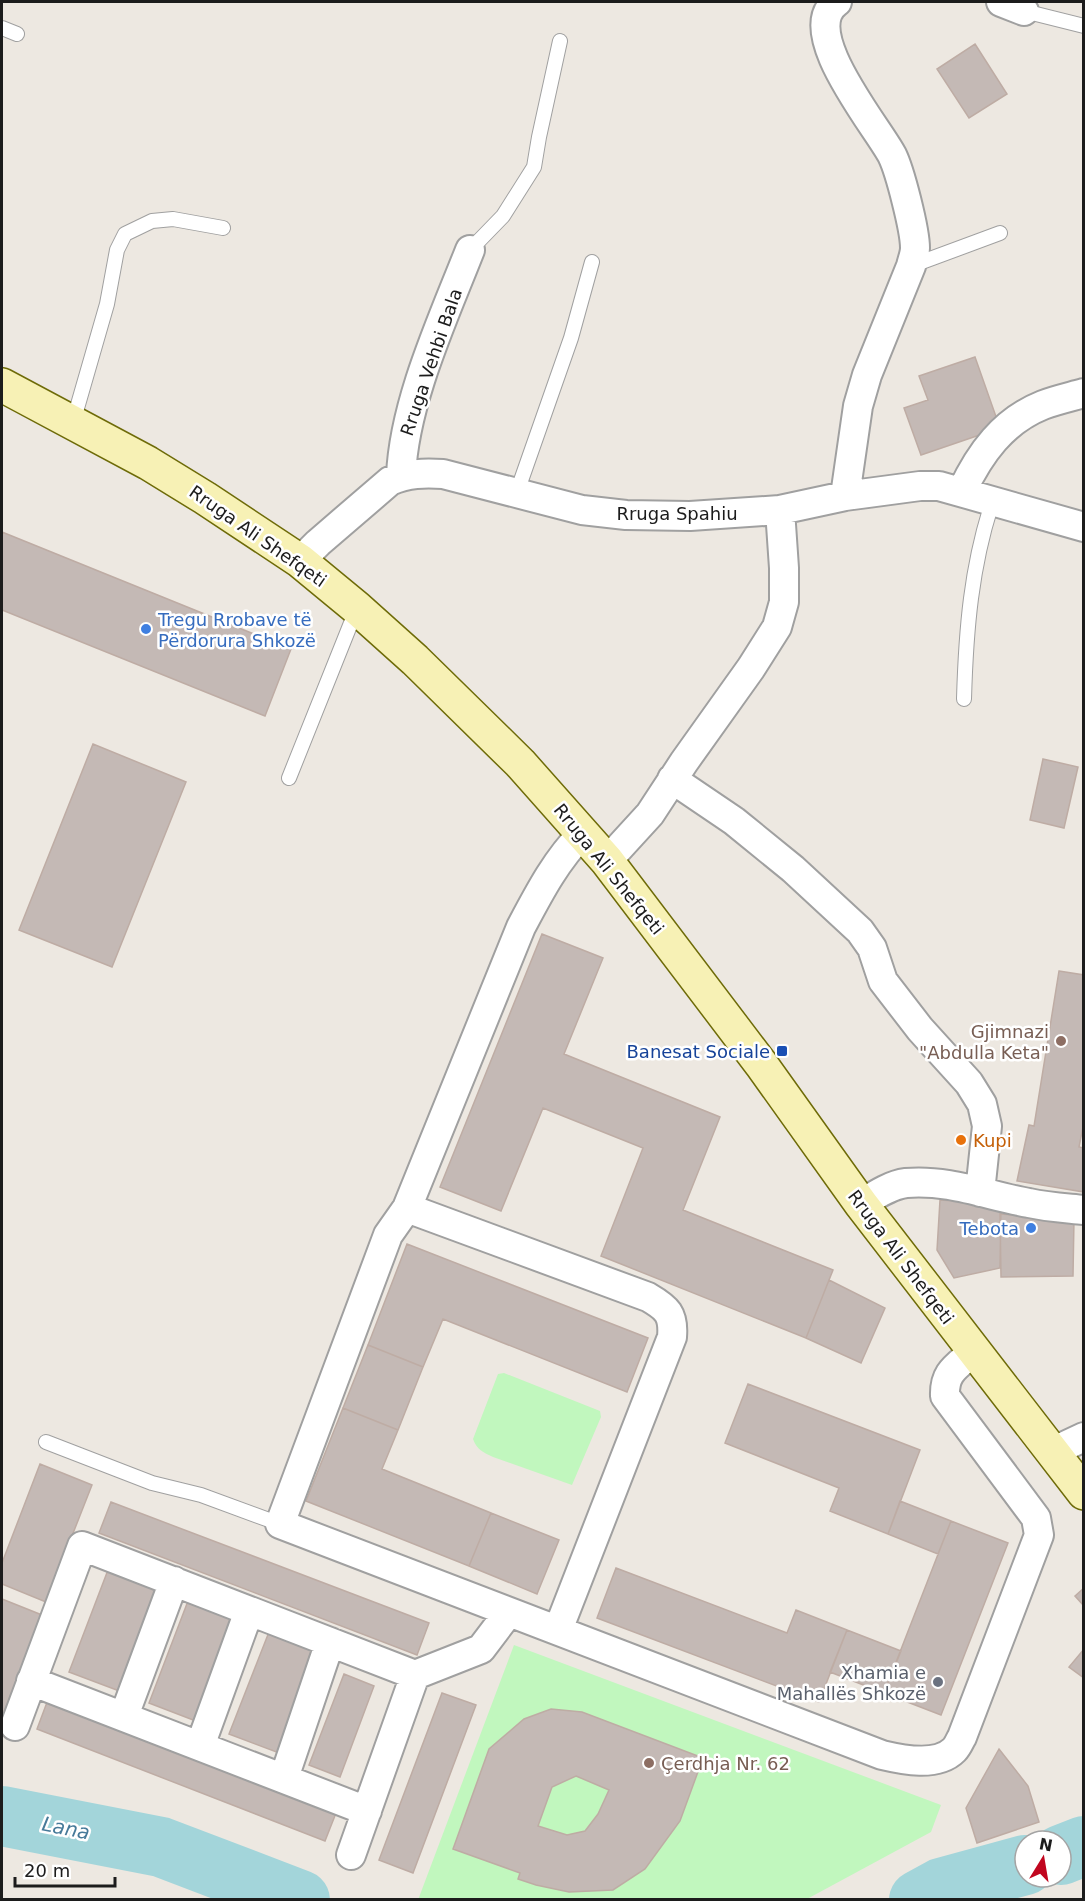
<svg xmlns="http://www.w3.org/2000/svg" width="1085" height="1901" viewBox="0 0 1085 1901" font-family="'DejaVu Sans',sans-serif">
<rect width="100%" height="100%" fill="#ede8e1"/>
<path fill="#c1f7be" d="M504,1373L600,1411L601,1417L572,1485L493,1457C483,1452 477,1450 473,1439L498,1374Z
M514,1645L941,1805L931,1832L807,1899L418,1900Z"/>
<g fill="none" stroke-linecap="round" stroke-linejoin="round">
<path stroke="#a3d5da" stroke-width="60" d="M2,1816L161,1847L300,1900
M1061,1855L1084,1846
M919,1900L941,1888L1025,1865"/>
</g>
<path fill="#c4b9b5" stroke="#beaca4" stroke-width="1.5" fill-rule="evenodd" d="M975,44L1007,94L969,118L937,69Z
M975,357L1000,428L921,455L904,408L928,400L919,376Z
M2,532L291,649L265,716L2,610Z
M93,744L186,782L112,967L19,930Z
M1043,759L1078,767L1064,828L1030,820Z
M542,934L603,958L564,1054L720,1117L683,1210L833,1270L806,1338L601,1256L643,1148L543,1108L501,1211L440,1187Z
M1059,971L1084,975V1122L1079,1147L1084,1148V1192L1017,1181L1029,1125L1034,1126Z
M940,1200L1001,1204L1000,1268L954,1278L937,1250Z
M1000,1214L1074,1219L1073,1276L1001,1277Z
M407,1244L648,1338L627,1392L443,1319L423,1367L368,1345Z
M829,1280L885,1308L861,1363L806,1338Z
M368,1345L423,1367L398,1430L343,1408Z
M748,1384L920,1450L888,1534L830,1511L839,1488L725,1443Z
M343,1408L398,1430L382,1469L491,1513L469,1566L306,1501Z
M40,1464L92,1485L46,1602L2,1584V1563Z
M900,1501L951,1521L938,1554L888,1534Z
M111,1502L429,1623L417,1655L99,1533Z
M491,1513L559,1540L537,1594L469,1566Z
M951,1521L1008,1543L941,1715L884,1693Z
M616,1568L787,1633L796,1610L847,1630L819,1702L597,1618Z
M108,1570L161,1590L122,1692L69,1672Z
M1084,1588V1606L1075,1596Z
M2,1599L42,1615L2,1717Z
M188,1601L240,1621L201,1723L149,1703Z
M847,1630L901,1651L884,1693L830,1672Z
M269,1632L321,1651L282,1754L229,1734Z
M1084,1649V1678L1069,1667Z
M344,1674L374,1686L340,1777L309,1765Z
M442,1693L476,1705L413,1873L379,1860Z
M49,1697L338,1808L325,1841L37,1729Z
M551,1709L582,1712L703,1758L680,1821L645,1869L613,1890L569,1892L536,1885L518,1879L520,1873L453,1849L489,1749L524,1719ZM576,1776L609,1790L598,1814L585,1831L567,1835L538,1826L552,1787Z
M999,1749L1028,1786L1039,1822L977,1843L966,1808Z"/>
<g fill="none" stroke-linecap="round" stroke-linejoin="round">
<g stroke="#a0a0a0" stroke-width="16">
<path id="service" d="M1024,11L1084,26
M2,28L17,34
M470,250L503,216L534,167L539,137L560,41
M911,266L1000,233
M73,422L107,304L117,250L125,234L152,221L173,219L223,228
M517,492L571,338L592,262
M964,699C966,630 971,566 993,500
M289,778L357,608
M46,1442L152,1483L201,1495L280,1524"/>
</g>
<g stroke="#a0a0a0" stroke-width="32">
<path id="minor" d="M837,2C796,30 876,125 892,155C900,171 915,230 915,248C915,254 912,261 911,266L867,375L858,406L845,496
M1001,2L1024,11
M401,476C404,402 443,319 470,250
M962,491C980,453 1003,421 1043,405C1056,400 1070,397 1084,393
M300,561L318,543L390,481C408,473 424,473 443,474L582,510L626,515L690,516L780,510L845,496L920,486H939L1084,527
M672,779L734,821L793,869L860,931L872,948L883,981L920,1029L969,1083L982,1104L987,1126L980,1192
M583,833C556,860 539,893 521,927L407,1208L388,1235L280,1524L882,1755C903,1760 937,1767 954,1750C958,1746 960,1740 962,1737L1039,1535L1036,1518L945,1396C944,1372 956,1367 973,1352
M607,861L650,814L684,762L751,668L777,627L784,602V568L780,510
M861,1204C874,1196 890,1185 906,1183C948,1179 989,1196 1029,1203C1047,1207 1065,1208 1084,1210
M407,1208L648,1297C667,1308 674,1314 672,1337L558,1630
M1052,1452L1084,1437
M31,1681L367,1811
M124,1716L174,1581
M15,1726L82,1546L415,1675L481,1649L509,1612
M200,1746L249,1611
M284,1778L330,1642
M351,1855L415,1675"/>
</g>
<g stroke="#6e6b08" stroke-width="36">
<path id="secondary" d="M2,385L148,463L205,498L300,561L357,608L415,660L520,763L607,861L761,1064L861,1204L1084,1493"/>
</g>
<use href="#service" stroke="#fff" stroke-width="14"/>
<use href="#minor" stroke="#fff" stroke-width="28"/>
<use href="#secondary" stroke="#f7f1b5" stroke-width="33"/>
</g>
<g fill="#3f7fe0" stroke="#fff" stroke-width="2">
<circle cx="146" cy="629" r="6"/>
<circle cx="1031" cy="1228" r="6"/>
</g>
<g fill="#8d6e63" stroke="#fff" stroke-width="2">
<circle cx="1061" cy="1041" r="6"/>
<circle cx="649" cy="1763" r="6"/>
</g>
<rect fill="#1a4fb4" stroke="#fff" stroke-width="2" x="776" y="1045" width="12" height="12" rx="3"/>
<circle fill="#e8710a" stroke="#fff" stroke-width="2" cx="961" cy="1140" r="6"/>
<circle fill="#6b7280" stroke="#fff" stroke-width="2" cx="938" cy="1682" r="6"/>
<g text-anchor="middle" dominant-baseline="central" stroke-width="5" stroke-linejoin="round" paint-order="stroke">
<g font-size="18" fill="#1c1c1c" stroke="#fff">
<text transform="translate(431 362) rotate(-71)">Rruga Vehbi Bala</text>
<text x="677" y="513">Rruga Spahiu</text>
<text transform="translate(258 536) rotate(35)">Rruga Ali Shefqeti</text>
<text transform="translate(609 869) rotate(51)">Rruga Ali Shefqeti</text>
<text transform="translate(901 1257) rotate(53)">Rruga Ali Shefqeti</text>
</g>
<g font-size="18" fill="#366cbe" stroke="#fff" text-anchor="start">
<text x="158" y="619">Tregu Rrobave të<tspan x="158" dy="21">Përdorura Shkozë</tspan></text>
<text x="1019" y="1228" text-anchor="end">Tebota</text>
</g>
<g font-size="18" fill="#785e54" stroke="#fff" text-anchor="end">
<text x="1049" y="1031">Gjimnazi<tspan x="1049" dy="21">"Abdulla Keta"</tspan></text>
<text x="661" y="1763" text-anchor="start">Çerdhja Nr. 62</text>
</g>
<g font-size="18" fill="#164399" stroke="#fff" text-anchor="end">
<text x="770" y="1051">Banesat Sociale</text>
</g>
<g font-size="18" fill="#c56008" stroke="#fff" text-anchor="start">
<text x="973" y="1140">Kupi</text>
</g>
<g font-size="18" fill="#5b616d" stroke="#fff" text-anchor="end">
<text x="926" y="1672">Xhamia e<tspan x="926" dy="21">Mahallës Shkozë</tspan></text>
</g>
<g font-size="20" font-style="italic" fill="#467a99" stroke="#fff">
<text transform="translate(66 1828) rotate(11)">Lana</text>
</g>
</g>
<rect width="1085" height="1901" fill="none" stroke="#1c1c1c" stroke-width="6"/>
<g transform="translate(1043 1859) rotate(11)"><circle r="28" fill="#ffffff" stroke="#a4a4a4" stroke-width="1.5"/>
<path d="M0-4.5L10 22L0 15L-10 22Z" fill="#c1061f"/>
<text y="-9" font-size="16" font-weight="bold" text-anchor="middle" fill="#1c1c1c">N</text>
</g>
<path d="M15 1877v9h100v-9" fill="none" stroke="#1c1c1c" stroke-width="3"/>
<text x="24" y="1877" font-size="18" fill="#1c1c1c" stroke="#ffffff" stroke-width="4.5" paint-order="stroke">20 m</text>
</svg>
